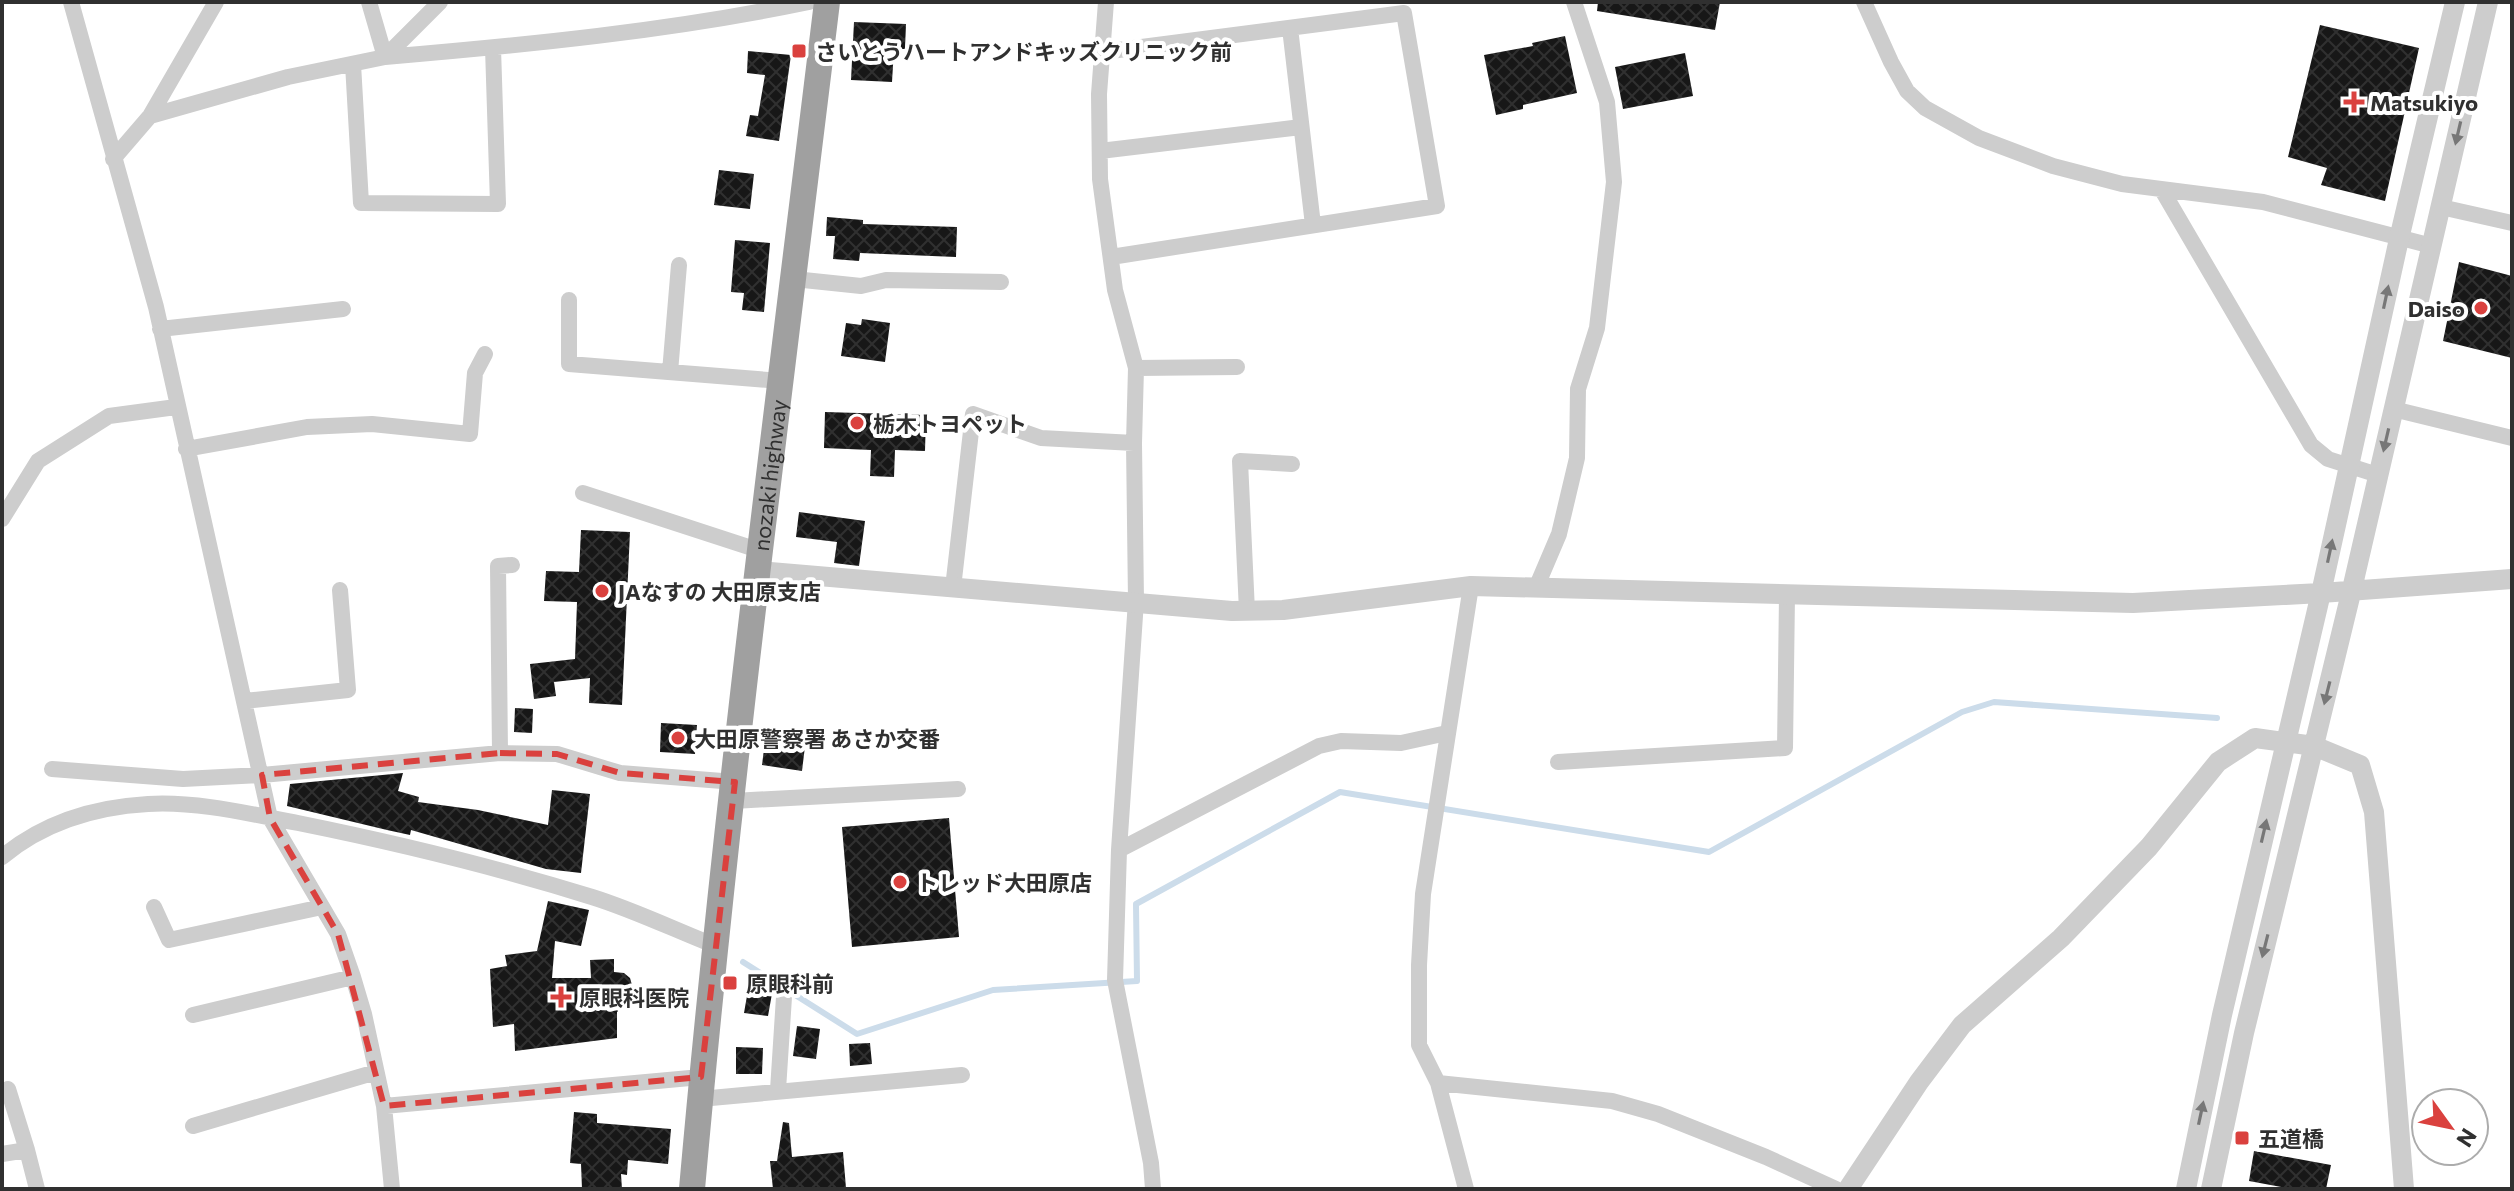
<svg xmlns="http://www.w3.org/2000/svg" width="2514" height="1191" viewBox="0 0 2514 1191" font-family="Commissioner,'Noto Sans JP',sans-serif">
<defs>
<pattern id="building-cross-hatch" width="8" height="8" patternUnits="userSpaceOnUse" patternTransform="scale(2)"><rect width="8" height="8" fill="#171717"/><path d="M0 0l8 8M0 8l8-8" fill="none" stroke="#303030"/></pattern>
</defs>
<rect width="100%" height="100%" fill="#fff"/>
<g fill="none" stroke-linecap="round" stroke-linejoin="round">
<path stroke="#ccdcea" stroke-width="6" d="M743,962L857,1034L993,990L1137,981L1136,904L1340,792L1709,852L1962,712L1994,702L2217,718"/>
</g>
<path fill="url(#building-cross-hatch)" d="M1598,2H1720L1715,30L1597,11Z
M854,22L906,24L905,49H894L892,82L851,80Z
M2320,25L2419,48L2385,201L2321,185L2327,168L2288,157Z
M1565,36L1577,93L1523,105V109L1496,115L1484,55L1533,46L1532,43Z
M748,51L791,55L779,141L746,136L750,115L758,116L765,75L747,73Z
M1685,53L1693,96L1623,109L1615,67Z
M719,170L754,174L750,209L714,205Z
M827,217L863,220V224L957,227L956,257L860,253L859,261L833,259L835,236H826Z
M735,240L770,243L764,312L742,310L744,293L731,292Z
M2459,262L2512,276V358L2443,341Z
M862,319L890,323L885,362L841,356L846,323L861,325Z
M825,412L926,415L925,451L895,450L894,477L870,476L871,450L824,448Z
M799,512L865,521L859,566L834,563L837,542L796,537Z
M581,530L630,532L622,705L589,703L590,678L554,682L556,696L534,699L530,664L575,659L577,602L544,601L546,571L579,572Z
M515,708L533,709L532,733L514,732Z
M661,723L697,725L695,754L660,752Z
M766,733L806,738L802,771L762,765Z
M403,773L398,791L419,797L418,802L478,810L548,825L552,790L590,794L581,873L546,869L411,830L410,835L387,830L287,806L290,784Z
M949,818L959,937L852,947L842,827Z
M548,901L589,910L581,946L555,941L552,978H591L590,960L614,959V972L624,973L630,978L634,992L628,1002L617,1012V1038L515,1051L514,1024L493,1027L490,969L507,966L505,955L537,951Z
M749,984L773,988L768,1016L744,1013Z
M797,1026L820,1029L816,1059L793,1056Z
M870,1043L872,1064L850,1066L849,1044Z
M736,1047L763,1048L762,1074H736Z
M574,1112L597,1114V1123L671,1129L668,1164L628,1160L627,1175L621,1174L622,1189H582L581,1164L570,1163Z
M783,1122L789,1123L792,1157L843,1152L846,1188L773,1189L770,1161H777Z
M2254,1151L2331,1165L2326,1189H2292L2249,1181Z"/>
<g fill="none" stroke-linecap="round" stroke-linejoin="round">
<path stroke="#cdcdcd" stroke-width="16" d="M71,2L156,307L270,818L338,934L353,977L364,1014L384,1106L392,1189
M369,2L385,57C526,45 670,31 809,2
M1106,2L1099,94L1100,179L1115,290L1136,368L1134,443L1136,601L1119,850L1115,980L1151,1163L1153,1189
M1864,2L1891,62L1907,91L1925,108L1979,138L2053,166L2122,184L2263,202L2432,246
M1290,28L1313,225
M1103,52L1404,13L1437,206L1111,257
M353,64L361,203L498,204L493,48
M150,116L288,77L385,57L440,2
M1100,151L1301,127
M113,159L150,116L216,2
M2162,190L2311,445L2328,459L2378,475
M2441,207L2512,223
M794,279L861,286L886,280L1001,282
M569,300V364L781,381
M160,329L343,309
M1136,368L1237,367
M670,372L679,265
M2393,409L2512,438
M186,449L307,427L372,424L470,434L475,373L485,354
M583,493L761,551
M2,519L38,461L109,416L176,407
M953,588L973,414L1041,438L1134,443
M1536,588L1559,534L1577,458L1578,389L1597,328L1614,182L1607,102L1574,2
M1247,611L1240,461L1292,464
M244,701L348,690L340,590
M500,753L498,566L512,565
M1558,762L1785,748L1787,595
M52,769L183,779L262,775L500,753L557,754L620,773L735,782
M733,801L958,789
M1119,850L1319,746L1341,741L1401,743L1447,733
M2,857C43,823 95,807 148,804C197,801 250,814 298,823C397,843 496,867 592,897C634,910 675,930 716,946
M154,907L169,940L322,907
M193,1015L353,977
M1438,1083L1612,1101L1658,1114L1766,1157L1836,1189
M778,1090L784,997
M700,1099L962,1075
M384,1106L701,1077
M193,1126L376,1072
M27,1150L37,1189
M2,1154L27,1150L8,1089
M1466,1189L1438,1083L1419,1045V965L1423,894L1471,586"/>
<path stroke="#cdcdcd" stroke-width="20" d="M758,571L1232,611L1283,610L1471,586L2133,603L2321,593L2512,579
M1848,1189L1919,1082L1962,1025L2061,938L2149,847L2218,762L2255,738L2314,746L2360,765L2374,812L2404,1189
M2186,1189L2222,1015L2321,593L2399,239L2455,2
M2211,1189L2244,1033L2352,589L2488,2"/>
<path stroke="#a0a0a0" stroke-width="26" id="s1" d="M692,1189C727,792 779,397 827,2"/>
</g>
<defs><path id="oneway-solid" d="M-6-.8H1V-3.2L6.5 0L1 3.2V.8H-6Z" transform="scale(2)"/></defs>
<g fill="#777">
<use href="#oneway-solid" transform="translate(2458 133) rotate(103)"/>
<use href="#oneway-solid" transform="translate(2386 297) rotate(-78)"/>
<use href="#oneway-solid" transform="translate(2386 440) rotate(103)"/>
<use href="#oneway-solid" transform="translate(2330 551) rotate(-78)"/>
<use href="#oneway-solid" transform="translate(2327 693) rotate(104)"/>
<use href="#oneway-solid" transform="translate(2264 831) rotate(-77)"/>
<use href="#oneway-solid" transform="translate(2265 946) rotate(104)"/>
<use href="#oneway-solid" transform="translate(2201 1113) rotate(-78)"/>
</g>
<path fill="none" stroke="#da413e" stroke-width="6" stroke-dasharray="16 10" stroke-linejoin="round" d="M500,753L557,754L620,773L735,782L701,1077L384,1106L338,934L270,818L262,775Z"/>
<g fill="#da413e" stroke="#fff" stroke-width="3">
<rect x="791" y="43" width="16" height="16" rx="4"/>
<path d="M2350 90h8v8h8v8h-8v8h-8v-8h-8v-8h8z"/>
<circle cx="2481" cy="308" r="8"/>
<circle cx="857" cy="423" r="8"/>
<circle cx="602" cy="591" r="8"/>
<circle cx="678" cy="738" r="8"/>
<circle cx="900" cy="882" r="8"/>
<rect x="722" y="975" width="16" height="16" rx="4"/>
<path d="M557 985h8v8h8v8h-8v8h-8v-8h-8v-8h8z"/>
<rect x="2234" y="1130" width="16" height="16" rx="4"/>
</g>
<g text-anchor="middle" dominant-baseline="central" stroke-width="8" stroke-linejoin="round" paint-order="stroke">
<g font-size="22" font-weight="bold" fill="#303030" stroke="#fff" text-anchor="start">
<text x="815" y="51">さいとうハートアンドキッズクリニック前</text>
<text x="2370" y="102">Matsukiyo</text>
<text x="2465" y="308" text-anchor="end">Daiso</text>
<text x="873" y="423">栃木トヨペット</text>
<text x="618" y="591">JAなすの 大田原支店</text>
<text x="694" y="738">大田原警察署 あさか交番</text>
<text x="916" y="882">トレッド大田原店</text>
<text x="746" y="983">原眼科前</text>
<text x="579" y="997">原眼科医院</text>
<text x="2258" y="1138">五道橋</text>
</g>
<g font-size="22" fill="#303030" stroke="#fff">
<text stroke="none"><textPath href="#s1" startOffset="718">nozaki highway</textPath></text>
</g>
</g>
<rect width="2514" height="1191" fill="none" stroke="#303030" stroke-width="8"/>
<g transform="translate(2450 1127) rotate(123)"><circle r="38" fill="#ffffff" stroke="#acacac" stroke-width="2"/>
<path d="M0-6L14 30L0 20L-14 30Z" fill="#da413e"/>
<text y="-12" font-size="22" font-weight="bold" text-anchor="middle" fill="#303030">N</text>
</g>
</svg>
